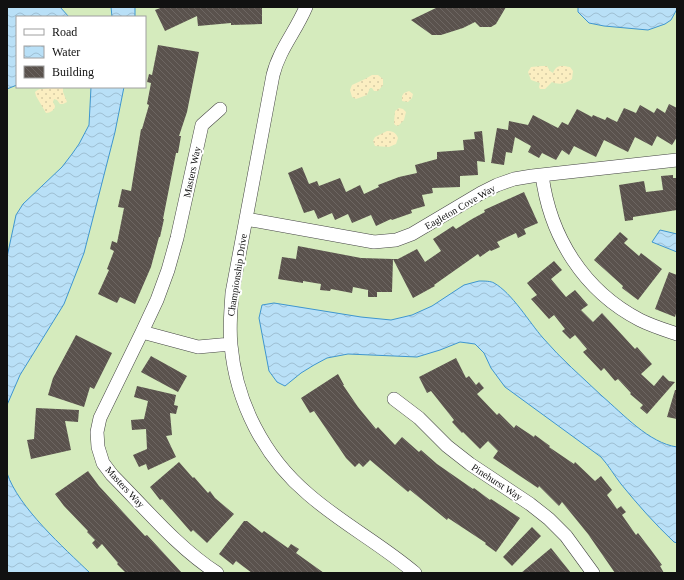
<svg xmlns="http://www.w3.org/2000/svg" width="684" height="580" viewBox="0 0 684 580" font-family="Georgia,serif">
<defs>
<pattern id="sand-dots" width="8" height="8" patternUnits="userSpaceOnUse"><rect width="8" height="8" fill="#fbeec1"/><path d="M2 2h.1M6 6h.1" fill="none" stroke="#d6cba5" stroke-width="1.8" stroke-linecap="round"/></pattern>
<pattern id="water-waves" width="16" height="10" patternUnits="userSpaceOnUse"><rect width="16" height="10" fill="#b9e0f7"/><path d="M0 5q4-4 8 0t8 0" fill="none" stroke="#9ebfd3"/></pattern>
<pattern id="building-back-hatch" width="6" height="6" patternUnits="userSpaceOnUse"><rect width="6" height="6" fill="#5a524d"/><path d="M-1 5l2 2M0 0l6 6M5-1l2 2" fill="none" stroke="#6d6662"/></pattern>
</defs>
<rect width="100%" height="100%" fill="#fffdf5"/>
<path fill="#d5ebbd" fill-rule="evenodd" d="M7,7H677V573H7ZM17,17H145V87H17Z"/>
<path fill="url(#sand-dots)" d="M542,66H547L550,71L553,73C556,65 561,65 570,67L573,71L572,79C566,84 558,85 552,82L545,89H540L539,87L540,83L531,80L528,72L531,67Z
M372,75H378L383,79V85L378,91H374L372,88H370L367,95L356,99L352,97L350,90L352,85L365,79Z
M51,87H63V92L67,102L63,104H60L57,100L54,99L53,102L55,106C55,110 50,113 46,113L36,96L35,92C40,87 46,90 51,87Z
M409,91L413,94L412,98L408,102L402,101V96L404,93Z
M399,108L403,109L406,112L404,120L398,126L395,125L394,123L395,111Z
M387,131C392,131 396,132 398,138L396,144L389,147L375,146L373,141L375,137Z"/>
<path fill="url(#water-waves)" stroke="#3f96cf" d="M7,7H60L69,17H17V85L7,89Z
M111,7H135V17H112Z
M578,7H677V9L671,20L665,24L648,30L604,26L589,23L578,12Z
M91,87H124L115,132L84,253L64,304L20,375L7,405V257L16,215L23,204L62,167L72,154L79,144L89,125Z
M660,230L677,234V252L652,242Z
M479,281C484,281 491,281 494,283C512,293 529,322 543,338C561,359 582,377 602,396C623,414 649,443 677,447V543L674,542C655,524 638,505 621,484C614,475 609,466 601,457L505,387L491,368L484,353L475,344L460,342L440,350L417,357L348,354L327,358L314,365L301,373L285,386L277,382L269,371L259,318L262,305L274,303L361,317L391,320L412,315L432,306L464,285Z
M7,473C18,507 64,548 90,573H7Z"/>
<path fill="url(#building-back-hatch)" d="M163,7H262V24L231,25V23L198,26L197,16L165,31L155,10Z
M438,7H506L496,24L491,27H480L475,22L463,28L441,35H432L411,20Z
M158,45L199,52L187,112L179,136H181L178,153H176L163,219H164L160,237H159L151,267L135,304L120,297L117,303L98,294L109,270L107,269L114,251L110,249L112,241L117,243L124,208L118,207L122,189L131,191L141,129H142L149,105L147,104L151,83L147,82L149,74L152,75Z
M669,104L677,108V137L672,145L657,136L652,146L635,137L628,152L604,140L596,157L574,146L569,155L562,150L556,160L542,153L539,158L528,152L531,146L515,137L512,153L506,152L504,165L491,163L497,128L508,130L509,121L528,125L533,115L558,128L562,122L568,125L577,109L592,117L593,115L605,120L607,117L617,122L624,108L636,113L640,105L654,113L657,108L665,113Z
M482,131L485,162L477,161L478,175L460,176V187L432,188L433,193L422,195L425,206L411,210L412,213L392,220L391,219L376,226L371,215L352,223L348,214L335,220L332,213L318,219L314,210L304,213L288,173L302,167L309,184L317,181L319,186L340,178L346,192L360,185L364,194L379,187L378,185L399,177L417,173L415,165L437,159V152L464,150L463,140L475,139L474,132Z
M673,175V178H677V210L633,217V220L625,221L619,185L644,181L646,192L663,190L661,176Z
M524,192L538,223L524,229L526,234L518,238L516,233L497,242L500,247L491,251L490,250L480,257L478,254L434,285L435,286L413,298L393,259H398L417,249L425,262L441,251L433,239L453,226L456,229L472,219L485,212L484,210Z
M620,232L628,239L624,243L639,256L641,253L662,269L638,300L622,288L623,286L594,260Z
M298,246L361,258L393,259L392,292H377V297H368V290L353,287L352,293L331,289L330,291L320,290L321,284L303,281V283L278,279L282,257L296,259Z
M554,261L562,270L551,279L566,297L575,290L588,305L581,310L593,322L602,313L635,349L637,347L652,364L641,374L654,386L663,375L669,381L675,382L647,414L640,408L643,405L630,394L631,393L618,379L615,381L604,368L601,371L583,352L587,349L575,335L570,339L562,331L565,329L554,315L549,319L531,299L537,295L527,283Z
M669,272L677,275V310L675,317L655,309Z
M76,335L112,353L94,389L90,387L84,407L48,395L53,378Z
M151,356L187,376L178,392L141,372Z
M456,358L466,378L469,376L476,385L479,382L484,388L477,394L497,415L499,413L514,428L516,425L534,437L535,435L550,446L549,447L574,464L575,462L595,481L601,476L612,490L607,495L617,509L621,506L626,512L622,515L636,535L638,533L651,550L662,565L660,566L664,573H615L588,534L562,502L559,506L539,486L538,488L493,458L498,451L488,441L480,449L463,432L462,433L452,422L454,420L431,391L427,393L419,377Z
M338,374L344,385H343L358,407L376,429L378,427L395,445L402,437L419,452L421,450L437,464L473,489L474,488L490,500L491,499L520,518L496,552L485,544L486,543L448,518L447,520L410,490L408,492L370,460L363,467L359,463L355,467L346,458L314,411L310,413L301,398Z
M137,386L176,395L174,405L178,406L176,414L170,413L172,435L166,436L176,457L148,470L146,464L139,467L133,455L147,449L146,429L132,430L131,420L144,419L148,401L134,397Z
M675,390H677V419L667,417Z
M36,408L79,410L78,422L65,421L71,450L31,459L27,440L34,439Z
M179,462L193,478L194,477L208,493L210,491L215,498L234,514L207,543L193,530L191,532L162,499L160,500L150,487Z
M88,471L99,486L145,536L147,535L182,573H126L117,564L118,563L102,544L97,549L92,543L95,540L87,532L88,531L64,506L55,494Z
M244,521H247L262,533L264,531L288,548L291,544L299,549L296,553L324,573H252L236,561L233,565L219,554Z
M532,527L541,536L512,566L503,557Z
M551,548L571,573H521Z"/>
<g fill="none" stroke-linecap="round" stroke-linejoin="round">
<g stroke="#444" stroke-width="14">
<path id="minor" d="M306,7C296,31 279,50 273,75L232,293C231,310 229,327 231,345C236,402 264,457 308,494C341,523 381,544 415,573
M542,175C550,237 584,291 640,320C652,326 665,330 677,334
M246,219L374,242L396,240L412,234L481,193L497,185L514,179L532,176L677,160
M142,332L198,347L231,344
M394,399L419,418L447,446L470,464L530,504L549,519L566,536L593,573
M217,573C178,548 145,508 112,475L103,463L98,447L97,432L100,418L142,332L157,300L168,270L177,238L202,125L220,109"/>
</g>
<use href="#minor" stroke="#fff" stroke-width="13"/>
</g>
<g text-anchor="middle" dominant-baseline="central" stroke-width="4" stroke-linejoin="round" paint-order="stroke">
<g font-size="10" fill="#111" stroke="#fff">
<text transform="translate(192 172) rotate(-78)">Masters Way</text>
<text transform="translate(460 207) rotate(-30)">Eagleton Cove Way</text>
<text transform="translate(237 275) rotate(-81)">Championship Drive</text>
<text transform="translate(497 482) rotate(33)">Pinehurst Way</text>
<text transform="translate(125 487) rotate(47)">Masters Way</text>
</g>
</g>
<rect width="684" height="580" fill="none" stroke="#111111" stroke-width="16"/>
<rect x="16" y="16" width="130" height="72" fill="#ffffff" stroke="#a0a0a0"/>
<rect x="24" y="29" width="20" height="6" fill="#ffffff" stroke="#a0a0a0"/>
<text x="52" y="36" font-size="12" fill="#111111">Road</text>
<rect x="24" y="46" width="20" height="12" fill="url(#water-waves)" stroke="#a0a0a0"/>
<text x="52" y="56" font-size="12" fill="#111111">Water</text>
<rect x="24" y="66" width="20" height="12" fill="url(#building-back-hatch)" stroke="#a0a0a0"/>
<text x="52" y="76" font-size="12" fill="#111111">Building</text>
</svg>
